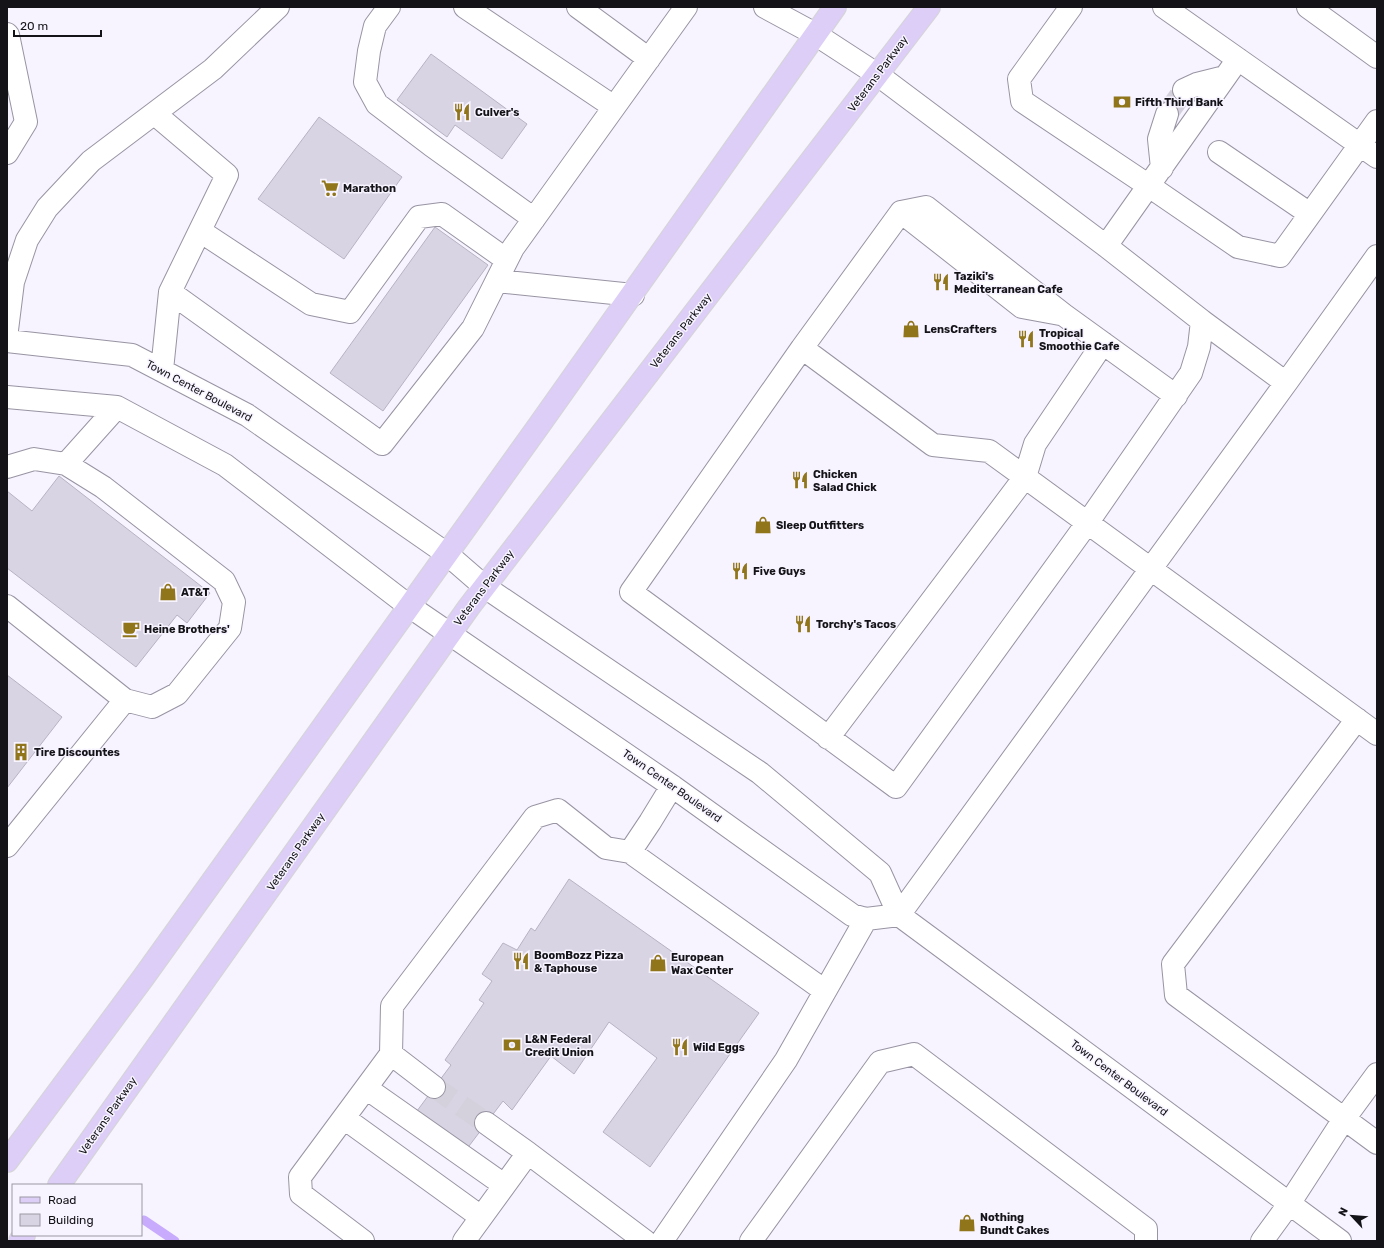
<svg xmlns="http://www.w3.org/2000/svg" width="1384" height="1248" viewBox="0 0 1384 1248" font-family="Rubik,sans-serif">
<rect width="100%" height="100%" fill="#f7f3ff"/>
<g fill="none" stroke-linecap="round" stroke-linejoin="round">
<path stroke="#c8abfd" stroke-width="9" d="M144,1220L175,1241"/>
</g>
<path fill="#d9d4e3" stroke="#b8b3c2" d="M431,54L527,124L502,159L455,125L447,137L397,100Z
M319,117L402,177L344,259L258,199Z
M435,227L488,265L383,411L330,373Z
M59,476L210,593L187,623L177,615L136,667L7,568V491L32,511Z
M7,675L62,717L7,788Z
M569,879L759,1013L650,1167L603,1132L657,1058L609,1022L574,1074L551,1056L512,1110L503,1101L466,1150L414,1115L451,1065L445,1060L484,1003L479,1000L492,981L482,974L503,943L517,950L531,928L535,931Z"/>
<g fill="none" stroke-linecap="round" stroke-linejoin="round">
<path stroke="#d5d1dc" stroke-width="22" stroke-dasharray="22 11" stroke-linecap="butt" d="M1167,114L1184,90
M434,1087L486,1123"/>
<g stroke="#9994a2" stroke-width="24">
<path id="minor" d="M389,7L375,26L369,51L365,82L377,104L431,145L534,219
M465,7L614,107
M578,7L649,59
M765,7L815,34L878,75L1106,246L1202,321L1286,383L899,915
M1071,7L1019,79L1022,101L1149,186L1238,247L1280,256L1377,121
M1164,7L1377,157
M1308,7L1377,57
M7,34L8,35L26,122L7,153
M1184,90L1197,84L1225,77
M155,114L227,175L170,292L382,444L473,328L513,248L686,7
M1219,152L1310,214
M1162,168L1159,139L1167,114
M901,212L1022,307L1060,314
M200,231L311,304L350,312L419,217L442,214L507,260
M1106,246L1238,59
M497,281L633,295
M1202,321L1199,347L1191,373L1088,522L896,787L631,592L802,348L933,445L989,451L1377,734
M7,330L13,282L27,240L47,208L91,161L213,69L278,7
M7,341L132,355L247,415L447,554L485,587L760,773L880,873L899,915L1340,1241
M802,348L901,212L926,207L1064,315L1176,396
M162,370L170,292
M1286,383L1377,256
M7,397L117,407L225,465L409,606L672,786L852,915L866,919L899,915
M66,464L117,407
M7,467L34,459L66,464L103,487L224,581L234,602L230,628L177,694L152,707L125,700L7,606
M1357,719L1173,964L1176,995L1377,1143
M828,738L1025,477L1035,444L1103,343
M7,846L125,700
M630,852L650,822L672,786
M391,1054L434,1087
M366,1088L504,1185
M344,1118L481,1217
M486,1123L528,1153
M363,1241L301,1194L300,1177L391,1054L392,1006L535,817L558,810L606,848L630,852L825,991
M464,1241L528,1153L645,1241
M662,1241L786,1060L866,919
M751,1241L880,1062L914,1054L1146,1229V1241
M1262,1241L1289,1204L1344,1119L1377,1074"/>
</g>
<g stroke="#d5d5d5" stroke-width="24">
<path id="major" d="M7,1161L143,978L540,424L835,7
M59,1185L469,607L929,7
M20,1241L24,1235"/>
</g>
<use href="#minor" stroke="#fff" stroke-width="22"/>
<use href="#major" stroke="#dccef7" stroke-width="22"/>
</g>
<defs>
<g id="bank-bare" transform="scale(1.38)"><path d="M-6-4H6V4H-6ZM0-2.3a2.3 2.3 0 1 0 0 4.6a2.3 2.3 0 1 0 0-4.6Z" fill="#90751a" stroke="#f7f3ff" stroke-width="2.5" paint-order="stroke"/></g>
<g id="restaurant-bare" transform="scale(1.38)"><path d="M-5-6h1v4h1v-4h1v4h1v-4h1v5L-1.5 .5V6h-2V.5L-5-1ZM5-6V6H3V1.5H1.5Q1.5-4 5-6Z" fill="#90751a" stroke="#f7f3ff" stroke-width="2.5" paint-order="stroke"/></g>
<g id="supermarket-bare" transform="scale(1.38)"><path d="M-6-5.5h2.5l.6 2H6L4.5 2H-2.5L-4.4-4H-6ZM-1.5 3.2a1.3 1.3 0 1 0 .1 0ZM3 3.2a1.3 1.3 0 1 0 .1 0Z" fill="#90751a" stroke="#f7f3ff" stroke-width="2.5" paint-order="stroke"/></g>
<g id="shop-bare" transform="scale(1.38)"><path d="M-5-2.5h2.3a2.7 3.5 0 0 1 5.4 0H5L5.5 6h-11ZM-1.5-2.5h3a1.5 2.3 0 0 0-3 0Z" fill="#90751a" stroke="#f7f3ff" stroke-width="2.5" paint-order="stroke"/></g>
<g id="cafe-bare" transform="scale(1.38)"><path d="M-5.5-4.5H6V0H3Q3 3.5 0 3.5H-2.5Q-5.5 3.5-5.5 0ZM3-3.2v2h1.7v-2ZM-6 4.5H4V6H-6Z" fill="#90751a" stroke="#f7f3ff" stroke-width="2.5" paint-order="stroke"/></g>
<g id="building-bare" transform="scale(1.38)"><path d="M-4-6H4V6H1V3H-1V6H-4ZM-2.5-4.3h1.7v1.8h-1.7ZM.8-4.3h1.7v1.8H.8ZM-2.5-1h1.7V.8h-1.7ZM.8-1h1.7V.8H.8Z" fill="#90751a" stroke="#f7f3ff" stroke-width="2.5" paint-order="stroke"/></g>
</defs>
<g fill-rule="evenodd">
<use href="#bank-bare" x="1122" y="102"/>
<use href="#restaurant-bare" x="462" y="112"/>
<use href="#supermarket-bare" x="330" y="188"/>
<use href="#restaurant-bare" x="941" y="282"/>
<use href="#shop-bare" x="911" y="329"/>
<use href="#restaurant-bare" x="1026" y="339"/>
<use href="#restaurant-bare" x="800" y="480"/>
<use href="#shop-bare" x="763" y="525"/>
<use href="#restaurant-bare" x="740" y="571"/>
<use href="#shop-bare" x="168" y="592"/>
<use href="#restaurant-bare" x="803" y="624"/>
<use href="#cafe-bare" x="131" y="629"/>
<use href="#building-bare" x="21" y="752"/>
<use href="#restaurant-bare" x="521" y="961"/>
<use href="#shop-bare" x="658" y="963"/>
<use href="#bank-bare" x="512" y="1045"/>
<use href="#restaurant-bare" x="680" y="1047"/>
<use href="#shop-bare" x="967" y="1223"/>
</g>
<g text-anchor="middle" dominant-baseline="central" stroke-width="3" stroke-linejoin="round" paint-order="stroke">
<g font-size="11" fill="#141318" stroke="#f7f3ff">
<text transform="translate(878 74) rotate(-53)">Veterans Parkway</text>
<text transform="translate(681 331) rotate(-52)">Veterans Parkway</text>
<text transform="translate(199 391) rotate(28)">Town Center Boulevard</text>
<text transform="translate(484 588) rotate(-53)">Veterans Parkway</text>
<text transform="translate(672 786) rotate(35)">Town Center Boulevard</text>
<text transform="translate(296 852) rotate(-55)">Veterans Parkway</text>
<text transform="translate(1119 1078) rotate(37)">Town Center Boulevard</text>
<text transform="translate(108 1116) rotate(-55)">Veterans Parkway</text>
</g>
<g font-size="11" font-weight="bold" fill="#141318" stroke="#f7f3ff" text-anchor="start">
<text x="1135" y="102">Fifth Third Bank</text>
<text x="475" y="112">Culver's</text>
<text x="343" y="188">Marathon</text>
<text x="954" y="276">Taziki's<tspan x="954" dy="13">Mediterranean Cafe</tspan></text>
<text x="924" y="329">LensCrafters</text>
<text x="1039" y="333">Tropical<tspan x="1039" dy="13">Smoothie Cafe</tspan></text>
<text x="813" y="474">Chicken<tspan x="813" dy="13">Salad Chick</tspan></text>
<text x="776" y="525">Sleep Outfitters</text>
<text x="753" y="571">Five Guys</text>
<text x="181" y="592">AT&amp;T</text>
<text x="816" y="624">Torchy's Tacos</text>
<text x="144" y="629">Heine Brothers'</text>
<text x="34" y="752">Tire Discountes</text>
<text x="534" y="955">BoomBozz Pizza<tspan x="534" dy="13">&amp; Taphouse</tspan></text>
<text x="671" y="957">European<tspan x="671" dy="13">Wax Center</tspan></text>
<text x="525" y="1039">L&amp;N Federal<tspan x="525" dy="13">Credit Union</tspan></text>
<text x="693" y="1047">Wild Eggs</text>
<text x="980" y="1217">Nothing<tspan x="980" dy="13">Bundt Cakes</tspan></text>
</g>
</g>
<rect width="1384" height="1248" fill="none" stroke="#141318" stroke-width="16"/>
<rect x="12" y="1184" width="130" height="52" fill="#f7f3ff" stroke="#9c99a3"/>
<rect x="20" y="1197" width="20" height="6" fill="#dccef7" stroke="#9c99a3"/>
<text x="48" y="1204" font-size="12" fill="#141318">Road</text>
<rect x="20" y="1214" width="20" height="12" fill="#d9d4e3" stroke="#9c99a3"/>
<text x="48" y="1224" font-size="12" fill="#141318">Building</text>
<g transform="translate(1352 1216) rotate(296)" stroke="#f7f3ff" stroke-width="3" paint-order="stroke">
<path d="M0-3L7 15L0 10L-7 15Z" fill="#141318"/>
<text y="-6" font-size="11" font-weight="bold" text-anchor="middle" fill="#141318">N</text>
</g>
<path d="M14 30v6h87v-6" fill="none" stroke="#141318" stroke-width="2"/>
<text x="20" y="30" font-size="12" fill="#141318" stroke="#f7f3ff" stroke-width="3" paint-order="stroke">20 m</text>
</svg>
